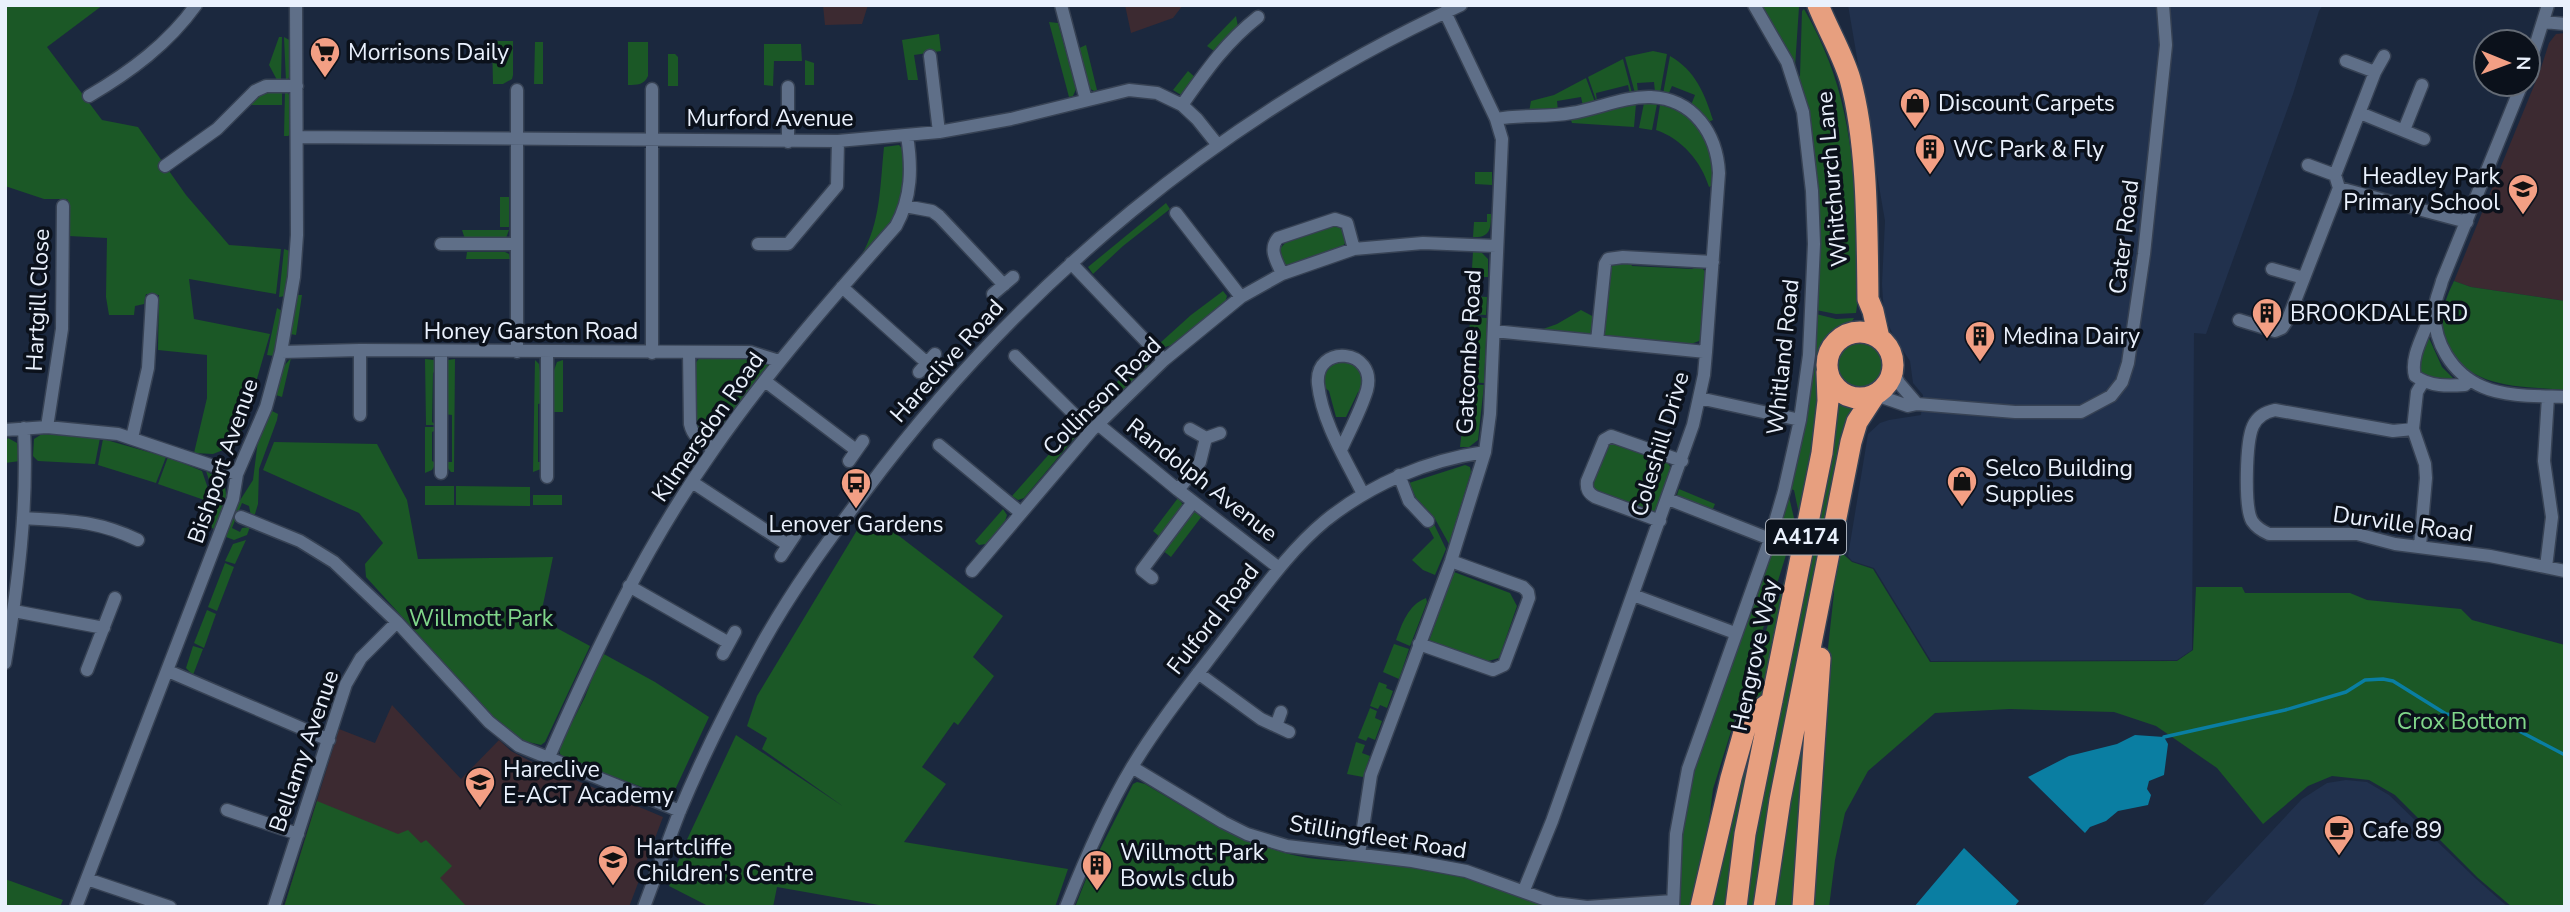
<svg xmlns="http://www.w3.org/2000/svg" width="2570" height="912" viewBox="0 0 2570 912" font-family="'Nunito Sans',sans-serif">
<rect width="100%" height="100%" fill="#1b283e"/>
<path fill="#21314d" d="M1848,5H2323L2319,11L2293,94L2206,334L2194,333L2192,650L2177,660L1931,661L1874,568L1852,561L1848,556L1868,434L1880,423L1889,420L1921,415L1923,395L1913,383L1910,361L1894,337L1884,315L1882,284L1885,221Z
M2346,780L2367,782L2389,795L2475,878L2508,907H2201L2302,799L2327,783Z"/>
<path fill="#3c2a31" d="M823,5H868L862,24L825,25Z
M1125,5H1183L1173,18L1131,33Z
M2565,33V301L2471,287L2454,281L2540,71L2549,43L2556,34Z
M392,705L461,779L499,740L511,751L528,760L663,817L629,907H284L339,729L375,743Z"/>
<path fill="#1b5826" d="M5,5H103L47,47L102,120L138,127L186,195L229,245L281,249L276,294L189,279L194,319L270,334L238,444L213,454L194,453L207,398V355L158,350L159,295L146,294L144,304L135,306L134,315H109L106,297L107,238L69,236V203L67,199H44L5,186Z
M1759,5L1799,7L1795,67Z
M1804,9C1845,80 1852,142 1857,222C1859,251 1861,284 1856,313L1836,314L1816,310L1798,77L1800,76L1802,11Z
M1236,16L1238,27L1214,51L1207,46Z
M1049,22L1058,23L1076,89L1073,96L1069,97Z
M939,34L941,51L914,55L918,80H908L902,40Z
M279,37H282L281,80H277L269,65Z
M284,37L291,41V75L286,81Z
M492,41H513V75L512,79L503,84H493Z
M535,42H543V84H534Z
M628,42H648V76C644,85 637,85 628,85Z
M764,44H801L802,61H774L773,86L764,85Z
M1086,45L1097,90L1094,91L1087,87L1075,50Z
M1653,51L1667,54L1660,93L1655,92L1654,82L1637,83L1638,92L1635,93L1625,57Z
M668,54H675L678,57V86H668Z
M1670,56C1695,70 1705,94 1713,120L1708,122L1691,105L1695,95L1672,86L1668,95L1663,94Z
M1623,59L1632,93L1630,94L1628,85L1596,93L1597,103L1588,77Z
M805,60L814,63V85H805Z
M1188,71L1196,78L1181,95L1173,90Z
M1586,78L1595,102L1583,106L1581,97L1557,101L1558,111L1529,112L1531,101L1554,95Z
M285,90L291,97V134L288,136H284Z
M268,92H282V105H251L258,96Z
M1644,103L1657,104L1652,130L1639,128Z
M1636,104L1634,127L1572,123L1571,120Z
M1660,105C1703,115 1713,145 1713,185L1709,187C1701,161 1682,139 1656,130Z
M899,145L906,153L903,197L890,226L863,257L861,256C881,223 880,184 884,147Z
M1475,172H1492V185L1475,184Z
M500,197H509V227H500Z
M1166,203L1170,209L1123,246L1093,274L1088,267Z
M1487,214H1491C1491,229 1490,238 1473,237L1474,222H1487Z
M1336,225L1344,231L1347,241L1341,248L1290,267L1283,263L1279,250L1285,243Z
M462,230H509L506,238L465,239Z
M284,249L290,251L286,296L279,297Z
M467,252H505L509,254L510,259H466Z
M1473,252H1481L1488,259V277H1484V269L1472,268Z
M1629,260L1632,266L1692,269L1700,265L1706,273L1703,335L1699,341L1688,345L1609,338L1603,335L1608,268L1613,262Z
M2454,281L2471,287L2565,301V390C2522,386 2466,390 2447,342C2438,320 2444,301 2454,281Z
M1223,291L1227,296L1225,303L1172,345L1165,347L1160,343L1191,315Z
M296,295H302L296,335L290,334Z
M1470,296L1487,297L1486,315L1469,314Z
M277,308L282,311L274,356L267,355Z
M1581,310L1594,317V329L1590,335L1543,332V329L1557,324Z
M1816,314L1836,319L1854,318L1849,326L1826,339L1817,356L1816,429L1801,524L1794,490L1789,489Z
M1470,317L1487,318L1484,383L1467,382Z
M2426,337L2429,338L2442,367L2455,380L2423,379L2417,365Z
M1833 365a27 27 0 1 1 54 0a27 27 0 1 1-54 0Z
M1147,352L1151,358L1150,364L1097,415L1089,416L1086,413Z
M700,357H747L771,362L718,435L708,439L702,437L695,425V364Z
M291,358L282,397L276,395L284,366Z
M425,359L434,360L437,369L433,373L432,422L436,425H426Z
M455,359L454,472H451L443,462H452V415L444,414V409L448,407V366L444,364L448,360Z
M535,360L539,364L540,372L543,373L542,403L538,404V462H542L541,469L533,472Z
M563,360V412H552L553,373L557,362Z
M1346,360L1361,368L1363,390L1358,392L1346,417H1336L1329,391L1324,387C1322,372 1331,362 1346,360Z
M1467,384L1484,385L1478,440L1469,447H1460Z
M1834,396L1865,406L1758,907H1743Z
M272,411L278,414L277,420L259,469L258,504L255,514L251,516L249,506L242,503L232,528L240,532L242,528L250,527L247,535L234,540L226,537L237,505L253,480L258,440Z
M1075,425L1079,430L1077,435L1024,498L1018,500L1012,496Z
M425,427H436V430L432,432V461L436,463L432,470L425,473Z
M42,434L100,438L95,464L38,461L33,456L34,439Z
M8,438L17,443L20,461L5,463V442Z
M103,439L166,457L156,483L98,465Z
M274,442L377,444L407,500L418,559L553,557L540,619L590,646L545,742L541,745L524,741L503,728L366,577L365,564L383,543L359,513L263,470Z
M1611,442L1667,462L1671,468L1655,511L1651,514L1592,492V481L1607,444Z
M168,457L202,471L213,503L158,484Z
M1465,465L1470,467L1471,472L1449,544L1434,517L1416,498L1409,483Z
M206,471C211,474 221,479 224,485C230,498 221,520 214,529L210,527V524L218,507Z
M425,486H454V505H425Z
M456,486L530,487V506L456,505Z
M1679,489L1715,504L1712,511L1680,499L1677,495Z
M533,495H562V505H533Z
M1787,497H1789L1794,518L1786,555L1713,789L1706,846L1693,907H1680L1679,847L1691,769Z
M1178,498L1184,506L1161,538L1153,531Z
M1003,509L1007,515L1005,521L986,544L979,545L975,541Z
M868,512L1003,616L973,657L994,676L958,725L954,722L922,767L946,784L904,842L1068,869L1055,907H890L777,887L773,907H710L669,886L684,846L736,735L844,807L762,749L767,738L747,726L757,696Z
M1192,512H1197L1202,516L1171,557L1162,550Z
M1432,520L1446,549L1435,575L1423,570L1412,560L1434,538L1427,525Z
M1796,539L1765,693L1729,750L1775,602L1779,599Z
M246,540L235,564L225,561L233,544Z
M1834,546L1852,562L1873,569L1930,662L2177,661L2193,650L2196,587H2242L2245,593H2350L2367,600L2461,609L2472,620L2565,645V907H2512L2478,878L2395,795L2369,780L2332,776L2308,786L2263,824L2217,768L2156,726L2114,712L2010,709L1935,713L1868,771L1845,813L1835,860L1829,907H1808L1827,657L1834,593Z
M225,563L234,567L217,611L208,607Z
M1454,572L1510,593L1517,606L1499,658L1485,662L1429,641Z
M1426,598L1427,602L1410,646L1396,640C1402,624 1408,605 1426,598Z
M207,610L216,614L204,648L194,643Z
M1394,644L1409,649L1399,679L1383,672Z
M193,646L203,649L193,675L186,668Z
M602,653L655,682L709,717L673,794L666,796L566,759L560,754L559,748L585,697Z
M1379,682L1387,685L1386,688L1393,691L1387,708L1380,705L1378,709L1370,706Z
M1370,708L1377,711L1375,718L1382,721L1375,740L1368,737L1366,741L1358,738Z
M1799,740L1808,741L1794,907H1771Z
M1356,742L1365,745L1362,753L1370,756L1363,777L1347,774Z
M1752,743L1726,907H1708L1749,744Z
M1137,782L1145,784C1192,812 1236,840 1289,854C1322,863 1360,860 1395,864C1450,871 1502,888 1554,907H1075L1090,869L1133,784Z
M317,801L398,834L408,830L421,843L426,840L452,866L440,878L467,907H284Z
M5,879L63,900L60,907H5Z"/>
<path fill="#0a7ea2" d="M2135,735L2164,737L2168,744L2164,775L2149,781L2147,789L2151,795L2148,805L2118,811L2106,821L2090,827L2085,833L2028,777L2069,756L2117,744Z
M1964,848L2019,901L2014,907H1914Z"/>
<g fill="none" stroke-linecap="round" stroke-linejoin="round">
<path stroke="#0a7ea2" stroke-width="3.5" d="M2164,737L2285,710L2346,692L2365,680L2383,679L2393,681L2446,714L2504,723L2565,755"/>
<g stroke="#374254" stroke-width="15">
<path id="street" d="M1061,5L1086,100
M2544,22L2565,24
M930,56L939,132
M2346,61L2375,72
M2528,69L2548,5
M2522,84L2442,281C2440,290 2435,299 2435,308C2432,341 2452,374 2483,387C2505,397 2541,396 2565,397
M788,87V142
M652,89V353
M517,90V352
M89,96C130,72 168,44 196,5
M1182,105C1206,71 1225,43 1258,17
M2360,113L2424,139
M1496,119C1521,114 1546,118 1571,113C1597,109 1625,96 1651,97C1694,99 1717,134 1719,173L1706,352L1704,375L1693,425L1552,821L1524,890
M2404,130L2422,85
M297,137L838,141L939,132L1011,119L1129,90L1157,93L1182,105L1197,119L1217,144
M2308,165L2335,175
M165,166L217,129L255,91L266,86H297
M2339,188L2467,222
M905,206L932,211L939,216L1004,285
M1176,213L1241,297
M441,244H517
M758,244H788L837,186L838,141
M1071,263L1164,360
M2272,269L2304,278
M1282,274C1277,261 1268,250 1278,238L1335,219L1347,223L1354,249
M842,287L927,363
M993,294L1013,277
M2435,319L2428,322C2422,338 2410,359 2415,376C2430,387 2448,386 2465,385L2470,380
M2239,320L2275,331L2282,328L2288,319L2339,188L2335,175L2375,72L2384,56
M1494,331L1706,352
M1597,341L1605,264L1608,259L1623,257L1713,262
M281,352L360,350L750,352L779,361
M689,352L690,424C693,438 702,441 714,449
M1015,356L1091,431
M1893,371L1899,383L1917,404
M919,372L935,354
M765,381L856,450
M1876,395L1908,406L1917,404L2015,412H2081L2111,396L2122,382L2128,363L2144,254L2166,45L2163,5
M1699,398L1800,420
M360,415V350
M1099,425L1178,490L1279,568
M47,427L62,329L63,206
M1190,429L1206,438
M2413,429L2393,431L2275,410C2265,412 2257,417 2253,426C2246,441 2244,507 2252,521C2256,527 2262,531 2269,534H2357L2395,544L2490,556L2565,571
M5,430L47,427L118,434L237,474
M132,438L148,368L152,300
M939,445L1021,513
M1341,450C1350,430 1361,410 1367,390C1378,348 1314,343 1318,384C1322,422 1346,460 1363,494
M849,461L863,441
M441,473V351
M1399,475L1409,501L1428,521
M547,477V353
M692,482L788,545
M1178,490L1200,462L1206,438L1220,433
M1668,499L1770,539
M241,517L300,541L334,562L397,622L489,722L519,746L680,811
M23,518C69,521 96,520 138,540
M1660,521L1595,497C1588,493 1586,489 1587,481L1604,440L1611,436L1682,461
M2420,546L2426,478L2425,464L2413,429L2417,392L2423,382
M781,556L795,535
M2546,567L2552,517L2544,461L2548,397
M972,571L1091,431L1164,360L1241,297L1282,274L1354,249L1423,243L1496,246
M1152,578L1142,570L1193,502
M629,586L729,643
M1633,595L1735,633
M14,611L104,628
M1419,644L1493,670L1504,665L1529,598L1528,592L1523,587L1451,561
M723,654L735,632
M5,663C18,585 28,507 24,428
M87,670L115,598
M168,671L329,740
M1198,673L1261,719L1289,732
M1276,726L1281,712
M548,759C595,651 646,545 714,449C769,370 832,298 896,226C912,197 912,167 907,136
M1132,767L1223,822L1247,834L1287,846L1412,861L1466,871L1555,903L1587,907L1673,901
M227,810L298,834
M1359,854L1371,775L1451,561L1485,452L1490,414L1502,139L1496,119L1445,12
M87,879L170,907
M76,907L233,499L237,474L266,407L281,352L294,277L297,235L296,5
M274,907L346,684L361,658L397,622
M644,907C656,875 667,844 679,813C703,755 732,698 762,644C792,590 828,541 864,493C1020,283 1223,114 1461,5
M1066,907C1085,859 1105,812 1132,767C1162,717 1200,672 1235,625C1263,589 1290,550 1325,521C1371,484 1427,460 1485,452
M1673,907L1676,834L1688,769L1770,539L1784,491L1800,420L1809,355L1814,244L1812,191L1803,112L1787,62L1754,5"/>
</g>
<g stroke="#374254" stroke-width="24">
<path id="highway" d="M1818,5C1828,30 1842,53 1850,79C1868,144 1867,231 1868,299L1873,311L1879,338
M1827 365a33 33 0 1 1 66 0a33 33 0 1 1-66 0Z
M1701,907L1731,778L1746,725L1751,717L1772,701
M1736,907L1745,834L1822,453L1828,401L1827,372
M1764,907L1780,800L1851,442L1857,422L1874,396
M1803,907L1820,658"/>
</g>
<use href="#street" stroke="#5f6f88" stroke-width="12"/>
<use href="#highway" stroke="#e79f7f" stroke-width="21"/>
</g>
<defs>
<g id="supermarket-pin" transform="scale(1.575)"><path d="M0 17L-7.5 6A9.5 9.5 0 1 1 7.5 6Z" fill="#f39f84" stroke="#0b111b"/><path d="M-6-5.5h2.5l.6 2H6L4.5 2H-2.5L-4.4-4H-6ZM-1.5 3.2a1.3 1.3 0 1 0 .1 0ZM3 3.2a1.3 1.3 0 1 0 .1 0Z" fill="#111"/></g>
<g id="shop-pin" transform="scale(1.575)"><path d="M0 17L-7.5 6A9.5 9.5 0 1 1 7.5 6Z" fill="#f39f84" stroke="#0b111b"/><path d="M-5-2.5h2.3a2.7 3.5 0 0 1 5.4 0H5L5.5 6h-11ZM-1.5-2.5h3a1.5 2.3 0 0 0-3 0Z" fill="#111"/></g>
<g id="building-pin" transform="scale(1.575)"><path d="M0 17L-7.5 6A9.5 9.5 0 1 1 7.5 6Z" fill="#f39f84" stroke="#0b111b"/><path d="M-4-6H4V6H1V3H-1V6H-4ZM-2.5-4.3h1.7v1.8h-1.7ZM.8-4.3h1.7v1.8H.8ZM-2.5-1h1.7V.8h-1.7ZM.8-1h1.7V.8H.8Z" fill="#111"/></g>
<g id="school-pin" transform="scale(1.575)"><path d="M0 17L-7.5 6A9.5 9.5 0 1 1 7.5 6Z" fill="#f39f84" stroke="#0b111b"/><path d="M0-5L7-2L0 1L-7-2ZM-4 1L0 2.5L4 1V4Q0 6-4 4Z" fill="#111"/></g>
<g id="bus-pin" transform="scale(1.575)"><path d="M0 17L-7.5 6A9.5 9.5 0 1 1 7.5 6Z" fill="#f39f84" stroke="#0b111b"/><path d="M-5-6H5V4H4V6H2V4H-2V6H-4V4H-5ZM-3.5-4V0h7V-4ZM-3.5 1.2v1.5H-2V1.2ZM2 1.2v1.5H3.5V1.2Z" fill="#111"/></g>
<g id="cafe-pin" transform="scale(1.575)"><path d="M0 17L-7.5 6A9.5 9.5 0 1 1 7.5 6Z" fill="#f39f84" stroke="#0b111b"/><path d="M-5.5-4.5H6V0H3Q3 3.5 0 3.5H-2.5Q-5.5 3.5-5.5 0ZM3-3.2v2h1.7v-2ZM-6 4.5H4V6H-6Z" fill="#111"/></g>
</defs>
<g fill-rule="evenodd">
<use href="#supermarket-pin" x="325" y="52"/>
<use href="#shop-pin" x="1915" y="103"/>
<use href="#building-pin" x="1930" y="149"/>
<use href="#school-pin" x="2523" y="189"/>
<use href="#building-pin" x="2267" y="313"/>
<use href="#building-pin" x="1980" y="336"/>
<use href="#shop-pin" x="1962" y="481"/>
<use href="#bus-pin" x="856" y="483"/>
<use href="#school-pin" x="480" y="782"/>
<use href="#cafe-pin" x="2339" y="830"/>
<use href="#school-pin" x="613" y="860"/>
<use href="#building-pin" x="1097" y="865"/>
</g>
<g text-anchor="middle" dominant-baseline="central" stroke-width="7" stroke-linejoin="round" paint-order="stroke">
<rect fill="#0b111b" stroke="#a7aeb9" stroke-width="2" x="1766" y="519.5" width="80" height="35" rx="5"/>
<g font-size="21" font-weight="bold" fill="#eaf1fd">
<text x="1806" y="537">A4174</text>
</g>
<g font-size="23" fill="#eaf1fd" stroke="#0b111b" text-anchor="start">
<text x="348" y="52">Morrisons Daily</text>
<text x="1938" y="103">Discount Carpets</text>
<text x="1953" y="149">WC Park &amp; Fly</text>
<text x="2500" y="176" text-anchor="end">Headley Park<tspan x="2500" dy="26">Primary School</tspan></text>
<text x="2290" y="313">BROOKDALE RD</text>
<text x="2003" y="336">Medina Dairy</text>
<text x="1985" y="468">Selco Building<tspan x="1985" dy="26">Supplies</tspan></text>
<text x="856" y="524" text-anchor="middle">Lenover Gardens</text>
<text x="503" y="769">Hareclive<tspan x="503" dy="26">E-ACT Academy</tspan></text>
<text x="2362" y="830">Cafe 89</text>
<text x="636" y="847">Hartcliffe<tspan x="636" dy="26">Children's Centre</tspan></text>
<text x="1120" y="852">Willmott Park<tspan x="1120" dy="26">Bowls club</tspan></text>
</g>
<g font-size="23" fill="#eaf1fd" stroke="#0b111b">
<text x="770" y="118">Murford Avenue</text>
<text transform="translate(1832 179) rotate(-95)">Whitchurch Lane</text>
<text transform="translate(2124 237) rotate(-83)">Cater Road</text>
<text transform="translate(38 300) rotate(-87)">Hartgill Close</text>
<text x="531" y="331">Honey Garston Road</text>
<text transform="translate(1469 352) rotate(-87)">Gatcombe Road</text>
<text transform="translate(1783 357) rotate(-84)">Whitland Road</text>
<text transform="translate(947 361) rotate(-48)">Hareclive Road</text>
<text transform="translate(1102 396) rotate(-45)">Collinson Road</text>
<text transform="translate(708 427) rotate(-55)">Kilmersdon Road</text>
<text transform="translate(1660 444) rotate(-73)">Coleshill Drive</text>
<text transform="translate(223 461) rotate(-71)">Bishport Avenue</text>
<text transform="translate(1202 480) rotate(38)">Randolph Avenue</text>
<text transform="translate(2403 524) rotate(8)">Durville Road</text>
<text transform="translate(1213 619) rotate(-52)">Fulford Road</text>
<text transform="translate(1755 655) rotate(-78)">Hengrove Way</text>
<text transform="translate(304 751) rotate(-71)">Bellamy Avenue</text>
<text transform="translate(1378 837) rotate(9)">Stillingfleet Road</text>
</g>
<g font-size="23" fill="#80d68a" stroke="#0b111b">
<text x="481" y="618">Willmott Park</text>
<text x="2462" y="721">Crox Bottom</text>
</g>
</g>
<rect width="2570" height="912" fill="none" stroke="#eaf1fd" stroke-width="14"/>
<g transform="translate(2507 63) rotate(91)"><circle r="33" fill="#0b111b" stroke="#646b75" stroke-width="2"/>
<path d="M0-5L12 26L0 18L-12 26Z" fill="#f39f84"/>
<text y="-10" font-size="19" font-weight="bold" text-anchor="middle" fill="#eaf1fd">N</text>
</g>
</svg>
